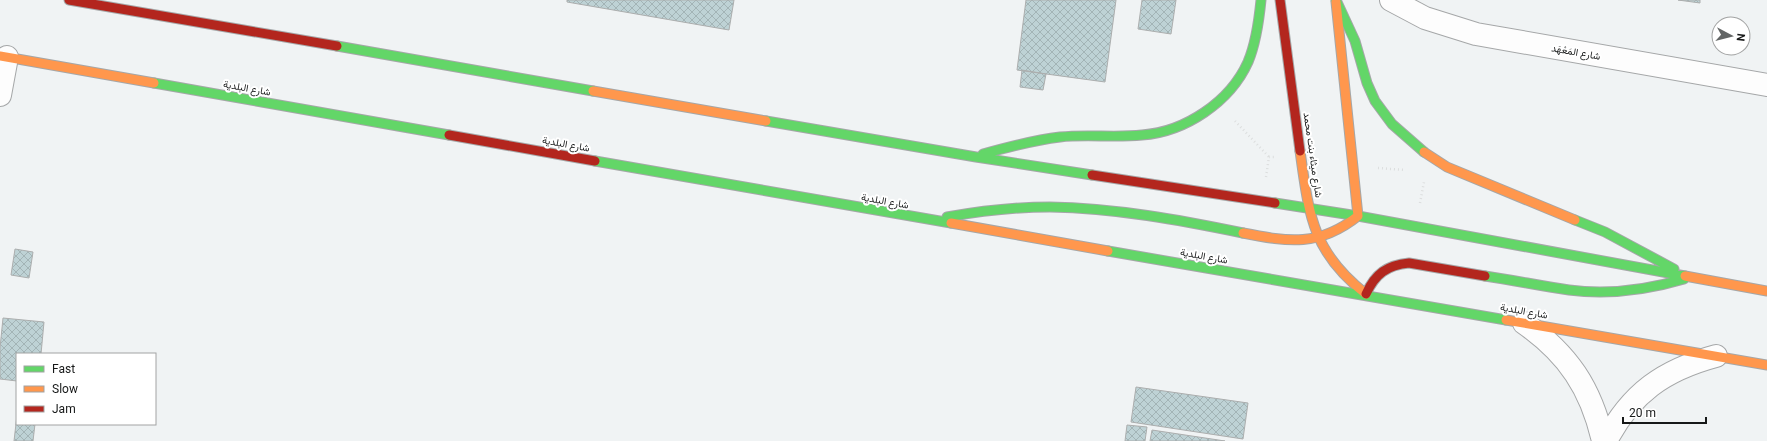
<svg xmlns="http://www.w3.org/2000/svg" width="1767" height="441" viewBox="0 0 1767 441" font-family="Roboto,Vazirmatn,sans-serif">
<defs>
<pattern id="building-cross-hatch" width="8" height="8" patternUnits="userSpaceOnUse"><rect width="8" height="8" fill="#bed2d5"/><path d="M0 0l8 8M0 8l8-8" fill="none" stroke="#a3b4b6"/></pattern>
</defs>
<rect width="100%" height="100%" fill="#f0f3f4"/>
<path fill="url(#building-cross-hatch)" stroke="#acaeae" d="M567,0H734L729,30L567,2Z
M1026,0H1116L1105,82L1017,70Z
M1142,0H1176L1171,34L1138,29Z
M1678,0H1700V3Z
M1022,70L1046,74L1043,90L1020,87Z
M15,249L33,252L29,278L11,275Z
M3,318L44,322L41,354H17V381L0,379V348Z
M1136,387L1248,403L1243,439L1131,422Z
M17,415V424H35L33,441H14Z
M1127,425L1147,427L1145,441H1125Z
M1152,430L1225,441H1150Z"/>
<g fill="none" stroke-linecap="round" stroke-linejoin="round">
<g stroke="#a5a7a8" stroke-width="24">
<path id="street" d="M1391,0L1425,18L1476,34L1767,85
M0,95L7,57
M1524,323C1568,354 1591,388 1603,441
M1606,441C1631,393 1664,370 1716,356"/>
</g>
<g stroke="#a5a7a8" stroke-width="11">
<path id="fast" d="M1336,0L1355,41L1367,83L1375,101L1392,124L1424,152
M337,46L593,91
M154,83L449,135
M766,121L976,157L1092,175
M983,154C1008,147 1034,140 1060,137C1087,134 1115,138 1142,135C1185,132 1230,102 1248,62C1256,43 1259,21 1261,0
M595,161L951,223
M1275,203L1358,216L1685,276
M947,217C981,211 1015,207 1050,207C1115,208 1180,220 1243,233
M1575,220L1605,232L1674,269
M1108,251L1506,320
M1485,276C1513,280 1541,286 1569,290C1608,295 1647,290 1684,279"/>
</g>
<g stroke="#a5a7a8" stroke-width="11">
<path id="slow" d="M1336,2L1358,216
M0,56L154,83
M593,91L766,121
M1300,151C1309,215 1312,252 1366,294
M1424,152L1447,167L1575,220
M951,223L1108,251
M1243,233C1289,242 1319,247 1358,216
M1685,276L1767,291
M1506,320L1767,365"/>
</g>
<g stroke="#a5a7a8" stroke-width="11">
<path id="jam" d="M69,0L337,46
M1280,0L1300,151
M449,135L595,161
M1092,175L1275,203
M1366,294C1375,274 1387,265 1409,263L1485,276"/>
</g>
<path stroke="#dcdede" stroke-width="2.5" stroke-dasharray="1 3" stroke-linecap="butt" d="M1235,121L1269,157
M1378,168L1405,170
M1266,177L1269,157H1275
M1420,203L1424,182"/>
<use href="#street" stroke="#fdfdfd" stroke-width="22"/>
<use href="#fast" stroke="#63d668" stroke-width="9"/>
<use href="#slow" stroke="#ff974d" stroke-width="9"/>
<use href="#jam" stroke="#b3261e" stroke-width="9"/>
</g>
<g text-anchor="middle" dominant-baseline="central" stroke-width="4" stroke-linejoin="round" paint-order="stroke">
<g font-size="10" fill="#161818" stroke="#fff">
<text transform="translate(1576 52) rotate(10)">شارع المَعْهَد</text>
<text transform="translate(247 88) rotate(10)">شارع البلدية</text>
<text transform="translate(566 144) rotate(10)">شارع البلدية</text>
<text transform="translate(1313 155) rotate(82)">شارع ميثاء بنت محمد</text>
<text transform="translate(885 201) rotate(10)">شارع البلدية</text>
<text transform="translate(1204 256) rotate(10)">شارع البلدية</text>
<text transform="translate(1524 311) rotate(10)">شارع البلدية</text>
</g>
</g>
<rect x="16" y="353" width="140" height="72" fill="#ffffff" stroke="#a2a3a3"/>
<rect x="24" y="366" width="20" height="6" fill="#63d668" stroke="#a2a3a3"/>
<text x="52" y="373" font-size="12" fill="#161818">Fast</text>
<rect x="24" y="386" width="20" height="6" fill="#ff974d" stroke="#a2a3a3"/>
<text x="52" y="393" font-size="12" fill="#161818">Slow</text>
<rect x="24" y="406" width="20" height="6" fill="#b3261e" stroke="#a2a3a3"/>
<text x="52" y="413" font-size="12" fill="#161818">Jam</text>
<g transform="translate(1731 36) rotate(97)"><circle r="19" fill="#ffffff" stroke="#a2a3a3"/>
<path d="M0-3L7 15L0 10L-7 15Z" fill="#626565"/>
<text y="-6" font-size="11" font-weight="bold" text-anchor="middle" fill="#161818">N</text>
</g>
<path d="M1623 417v6h83v-6" fill="none" stroke="#161818" stroke-width="2"/>
<text x="1629" y="417" font-size="12" fill="#161818" stroke="#ffffff" stroke-width="3" paint-order="stroke">20 m</text>
</svg>
